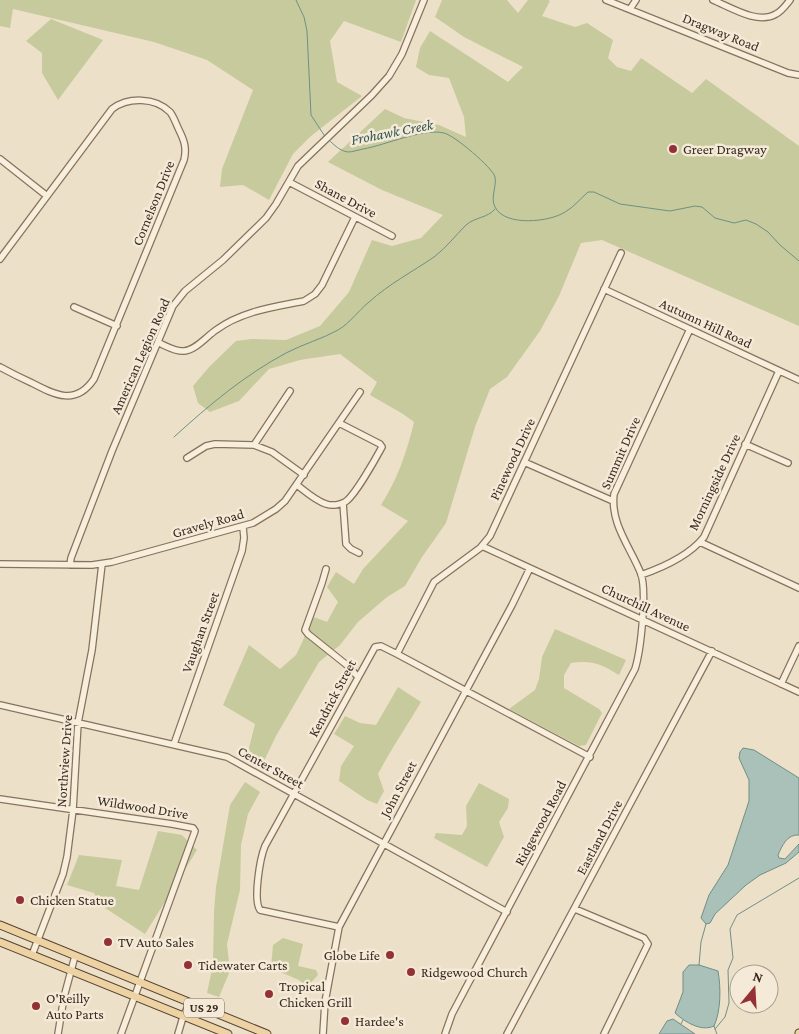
<svg xmlns="http://www.w3.org/2000/svg" width="799" height="1034" viewBox="0 0 799 1034" font-family="'Crimson Pro',serif">
<rect width="100%" height="100%" fill="#ece0c8"/>
<path fill="#c7ca9c" d="M0,0H416L401,42L344,21L330,41L337,82L362,96L311,136L293,154L269,200L243,185L220,187L222,169L253,90L207,60L154,42L13,9L10,28L0,26Z
M442,0H507L518,13L528,0H548L550,1L542,16L575,27L587,23L613,40L608,58L617,67L631,71L641,58L692,93L706,79L799,146V326L602,240L581,243L559,296L540,331L507,377L490,389L475,427L446,523L422,557L405,586L387,597L358,622L340,645L319,662L276,736L262,765L247,756L255,724L223,705L249,645L280,669L296,655L314,617L327,622L338,602L327,587L336,572L354,584L363,569L408,521L381,505C397,480 407,452 414,422L403,414L370,395L377,382L340,354L300,360L269,369L239,401L210,412L198,403L193,386L210,366L236,341L252,339L286,340L320,326L349,292L372,240L392,246L421,238L443,215L382,190L328,162L385,109L404,118L439,125L466,137L464,117L449,78L429,75L416,67L420,48L430,31L508,82L523,67L464,37L435,17Z
M51,19L103,40L58,100L42,73V53L26,41Z
M555,629L626,660L619,675C601,664 592,660 571,663L564,675V688L599,709L602,713L586,745L579,746L509,709L535,690L539,679L542,657Z
M398,687L421,702C407,726 391,749 378,774L384,791L377,804L367,800L339,781L341,766L354,746L334,734L345,716L360,723L376,725Z
M245,782L260,792L248,814L241,845L240,890L227,944L230,971L219,997L207,993L213,965L214,911L216,887L230,805Z
M479,783L509,799L508,808L499,822L504,837L487,867L434,838L436,833L462,835L467,826L466,806Z
M158,831L182,835L197,850L145,934L102,906L94,893L67,885L79,855L122,860L116,886L139,890Z
M283,938L303,944L298,966L316,970L318,975L307,987L299,980L271,968L273,945Z"/>
<path fill="#a9c1b8" stroke="#708f86" d="M743,748L754,750L799,778V835C787,834 782,846 778,855L779,858L785,859L799,844V852L786,863L760,875L746,885L715,914L710,923L706,924L701,918L709,895L728,865L749,801V780L739,758L740,752Z
M689,965H699L718,971C721,988 721,1011 714,1026C701,1032 685,1022 675,1013L683,992V972Z
M673,1019L695,1034H659L667,1021Z"/>
<g fill="none" stroke-linecap="round" stroke-linejoin="round">
<path stroke="#708f86" stroke-width="1" d="M296,0L304,17L307,31L311,115L326,138
M329,140C334,145 340,151 348,152C352,152 358,150 363,149C386,145 423,128 444,133C454,135 493,168 495,177C497,186 490,198 495,207C505,227 550,222 565,212C574,207 580,199 588,192H594L620,204L670,211L695,206L702,207L715,218L734,223L746,220L756,224L768,232L780,245L799,261
M174,437C209,405 245,375 286,353C303,344 322,339 338,330C350,323 358,311 369,302C389,284 412,272 434,257C446,248 455,236 466,225C475,217 488,218 495,209
M699,965L701,942L706,924
M681,1024L683,1020
M714,1026L717,1034
M715,1029L725,1017L729,1003L728,970L733,958L730,929L737,915L799,878"/>
<g stroke="#87725e" stroke-width="8">
<path id="minor" d="M606,0L788,73L799,75
M713,0C730,7 758,25 776,14C782,11 786,5 790,0
M630,9L636,0
M0,159L47,196
M289,182L392,236
M0,259L112,109C128,97 155,97 170,112C174,117 176,124 179,130C184,140 187,148 184,160L94,379C76,406 55,395 32,383C21,378 11,373 0,367
M604,289L799,380
M74,307L117,326
M159,343C166,346 176,352 184,351C196,350 207,336 216,330C242,311 274,307 304,301L315,294L322,285L355,217
M745,444L788,463
M254,445L290,391
M187,458L206,446L215,444L254,445L272,452L304,475
M524,462L613,501
M297,485C306,492 316,501 326,504C332,506 340,505 345,502C354,497 376,458 382,447L380,444L339,423
M343,503L346,544L351,549L359,553
M700,542L799,588
M482,546L799,692
M0,564L92,565L112,562L253,523L276,509L285,501L360,392
M70,565L71,558L112,451L173,306L185,291L223,260L266,218L276,204L298,166L372,95L389,76L402,54L424,0
M326,569L322,583L305,630L308,634L348,666L358,677
M641,575C664,567 689,556 704,537L779,371
M397,654L434,582L480,548L490,536L621,253
M781,684L799,646
M0,705L227,757L507,912
M174,744L242,551L244,538L243,527
M0,799L172,824L193,828L195,831L121,1034
M575,909L644,938L648,944L604,1034
M339,927L260,910C253,900 260,858 265,846L375,647L381,646L397,654L590,757
M32,955L63,874L67,857L73,810L78,723L92,650L102,564
M58,1034L64,997L75,956
M178,1034L183,1017L190,1002
M323,1034L325,1002L339,927L512,605L530,568
M445,1034L452,1014L635,669C641,650 647,591 641,574C631,548 610,524 614,494L690,329
M507,1034L712,651"/>
</g>
<g stroke="#564132" stroke-width="9">
<path id="major" d="M0,925L267,1034
M0,942L228,1034
M799,1034V1033"/>
</g>
<use href="#minor" stroke="#f7eedb" stroke-width="5.5"/>
<use href="#major" stroke="#edd2a3" stroke-width="7"/>
</g>
<g fill="#933136" stroke="#f4ead7" stroke-width="2">
<circle cx="673" cy="149" r="5"/>
<circle cx="20" cy="900" r="5"/>
<circle cx="108" cy="942" r="5"/>
<circle cx="390" cy="955" r="5"/>
<circle cx="188" cy="965" r="5"/>
<circle cx="411" cy="972" r="5"/>
<circle cx="269" cy="994" r="5"/>
<circle cx="36" cy="1006" r="5"/>
<circle cx="345" cy="1021" r="5"/>
</g>
<g text-anchor="middle" dominant-baseline="central" stroke-width="5" stroke-linejoin="round" paint-order="stroke">
<rect fill="#f4ead7" stroke="#716458" stroke-width="1" x="184" y="998.5" width="40" height="19" rx="4"/>
<g font-size="12" font-weight="bold" fill="#392b21">
<text x="204" y="1008">US 29</text>
</g>
<g font-size="14" fill="#392b21" stroke="#f4ead7">
<text transform="translate(721 32) rotate(22)">Dragway Road</text>
<text transform="translate(346 198) rotate(28)">Shane Drive</text>
<text transform="translate(153 203) rotate(-68)">Cornelson Drive</text>
<text transform="translate(706 323) rotate(25)">Autumn Hill Road</text>
<text transform="translate(140 356) rotate(-66)">American Legion Road</text>
<text transform="translate(620 453) rotate(-66)">Summit Drive</text>
<text transform="translate(512 459) rotate(-65)">Pinewood Drive</text>
<text transform="translate(714 482) rotate(-65)">Morningside Drive</text>
<text transform="translate(208 523) rotate(-16)">Gravely Road</text>
<text transform="translate(646 607) rotate(25)">Churchill Avenue</text>
<text transform="translate(200 632) rotate(-70)">Vaughan Street</text>
<text transform="translate(332 698) rotate(-62)">Kendrick Street</text>
<text transform="translate(64 761) rotate(-86)">Northview Drive</text>
<text transform="translate(271 767) rotate(29)">Center Street</text>
<text transform="translate(398 789) rotate(-62)">John Street</text>
<text transform="translate(143 807) rotate(9)">Wildwood Drive</text>
<text transform="translate(540 823) rotate(-62)">Ridgewood Road</text>
<text transform="translate(599 837) rotate(-62)">Eastland Drive</text>
</g>
<g font-size="14" fill="#392b21" stroke="#f4ead7" text-anchor="start">
<text x="683" y="149">Greer Dragway</text>
<text x="30" y="900">Chicken Statue</text>
<text x="118" y="942">TV Auto Sales</text>
<text x="380" y="955" text-anchor="end">Globe Life</text>
<text x="198" y="965">Tidewater Carts</text>
<text x="421" y="972">Ridgewood Church</text>
<text x="279" y="986">Tropical<tspan x="279" dy="16">Chicken Grill</tspan></text>
<text x="46" y="998">O'Reilly<tspan x="46" dy="16">Auto Parts</tspan></text>
<text x="355" y="1021">Hardee's</text>
</g>
<g font-size="15" font-style="italic" fill="#315753" stroke="#f4ead7">
<text transform="translate(392 132) rotate(-11)">Frohawk Creek</text>
</g>
</g>
<g transform="translate(754 989) rotate(18)"><circle r="24" fill="#f4ead7" stroke="#a99e8e"/>
<path d="M0-4L9 19L0 12L-9 19Z" fill="#933136"/>
<text y="-8" font-size="14" font-weight="bold" text-anchor="middle" fill="#392b21">N</text>
</g>
</svg>
